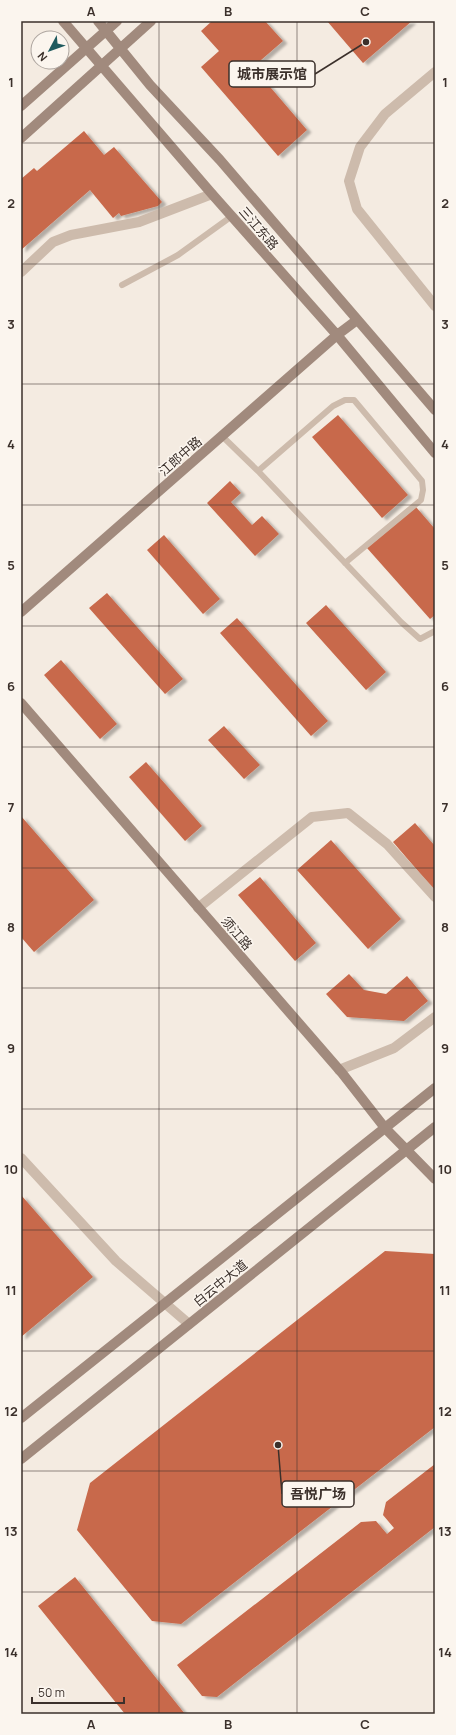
<svg xmlns="http://www.w3.org/2000/svg" width="456" height="1735" viewBox="0 0 456 1735" font-family="Manrope,'Noto Sans SC',sans-serif">
<defs>
<filter id="shadow"><feDropShadow dx="4.5" dy="2.5" stdDeviation="1" flood-color="#0004"/></filter>
</defs>
<rect width="100%" height="100%" fill="#f4ebe1"/>
<path fill="#c8694b" filter="url(#shadow)" d="M212,21H265L283,41L253,67L307,130L278,156L201,67L219,51L201,31Z
M327,21H412L363,63Z
M84,131L104,155L114,147L162,202L158,206L121,216L119,213L113,218L90,190L21,250V179L34,168L37,171Z
M338,415L408,495L382,518L312,437Z
M230,481L241,493L231,502L252,525L262,516L279,534L255,556L207,503Z
M416,507L435,529V615L430,619L367,548Z
M164,535L220,599L203,614L147,550Z
M107,593L183,679L165,694L89,608Z
M326,605L386,672L366,690L306,623Z
M237,618L328,721L311,736L220,633Z
M61,660L117,724L100,739L44,675Z
M224,726L260,765L244,779L208,740Z
M146,762L202,826L185,841L129,777Z
M21,816L94,900L34,952L21,937Z
M415,823L435,846V891L393,842Z
M331,840L401,919L368,949L297,870Z
M260,877L316,943L295,961L238,895Z
M349,974L364,990L386,994L407,976L428,1001L404,1021L347,1017L326,994Z
M21,1195L93,1277L21,1337Z
M385,1251L435,1254V1427L181,1624L152,1621L77,1530L90,1483Z
M435,1464V1527L217,1697L202,1696L177,1665L361,1522L376,1521L387,1534L394,1528L383,1515L386,1502Z
M75,1577L185,1714H125L38,1606Z"/>
<g fill="none" stroke-linecap="round" stroke-linejoin="round">
<path stroke="#cdbbac" stroke-width="6" d="M122,285L178,255L232,216
M223,437L258,471L401,622L420,639L435,631
M258,471L333,406L345,400H354L422,481L423,490L421,500L345,563"/>
<path stroke="#cdbbac" stroke-width="10" d="M435,72L385,114L360,147L349,181L357,209L435,306
M21,272L53,242L71,235L139,222L212,194
M198,908L312,817L348,813L387,844L435,897
M339,1070L394,1048L435,1017
M21,1158L116,1261L189,1324"/>
<path stroke="#a18a7d" stroke-width="10" d="M63,21L212,194L337,335L435,453
M98,21L150,85L220,160L435,410
M21,106L117,21
M21,138L151,21
M21,612L337,335L357,320
M21,703L342,1073L385,1128L435,1179
M21,1418L435,1088
M21,1459L435,1127"/>
</g>
<path fill="none" stroke="#3b302b" stroke-width="1" stroke-opacity="0.55" d="M159,21V1714M297,21V1714M21,143H435M21,264H435M21,384H435M21,505H435M21,626H435M21,747H435M21,868H435M21,988H435M21,1109H435M21,1230H435M21,1351H435M21,1471H435M21,1592H435"/>
<g text-anchor="middle" dominant-baseline="central" stroke-width="3" stroke-linejoin="round" paint-order="stroke">
<g font-size="13" fill="#3b302b" stroke="#fbf5ee">
<text transform="translate(259 228) rotate(49)">三江东路</text>
<text transform="translate(180 456) rotate(-41)">江郎中路</text>
<text transform="translate(237 933) rotate(49)">须江路</text>
<text transform="translate(220 1283) rotate(-39)">白云中大道</text>
</g>
</g>
<path fill="none" stroke="#3b302b" stroke-width="1.5" d="M366 42L315 74M278 1445L282 1494"/>
<g fill="#3b302b" stroke="#fbf5ee" stroke-width="1.5">
<circle cx="366" cy="42" r="4"/>
<circle cx="278" cy="1445" r="4"/>
</g>
<g fill="#fbf5ee" stroke="#3b302b" stroke-width="1.5">
<rect x="229" y="61" width="86" height="26" rx="4"/>
<rect x="282" y="1481" width="72" height="26" rx="4"/>
</g>
<g font-size="14" text-anchor="middle" font-weight="bold" fill="#3b302b">
<text x="272" y="79">城市展示馆</text>
<text x="318" y="1499">吾悦广场</text>
</g>
<rect width="456" height="1735" fill="none" stroke="#fbf5ee" stroke-width="44"/>
<g transform="translate(50 50) rotate(229)"><circle r="19" fill="#fbf5ee" stroke="#aea6a0"/>
<path d="M0-3L7 15L0 10L-7 15Z" fill="#1f5a5e"/>
<text y="-6" font-size="11" font-weight="bold" text-anchor="middle" fill="#3b302b">N</text>
</g>
<path d="M32 1697v6h92v-6" fill="none" stroke="#3b302b" stroke-width="2"/>
<text x="38" y="1697" font-size="12" fill="#3b302b" stroke="#fbf5ee" stroke-width="3" paint-order="stroke">50 m</text>
<rect x="22" y="22" width="412" height="1691" fill="none" stroke="#3b302b" stroke-width="1.5"/>
<g font-size="13" text-anchor="middle" font-weight="bold" fill="#3b302b">
<text x="91" y="16">A</text>
<text x="228" y="16">B</text>
<text x="365" y="16">C</text>
<text x="11" y="87">1</text>
<text x="445" y="87">1</text>
<text x="11" y="208">2</text>
<text x="445" y="208">2</text>
<text x="11" y="329">3</text>
<text x="445" y="329">3</text>
<text x="11" y="449">4</text>
<text x="445" y="449">4</text>
<text x="11" y="570">5</text>
<text x="445" y="570">5</text>
<text x="11" y="691">6</text>
<text x="445" y="691">6</text>
<text x="11" y="812">7</text>
<text x="445" y="812">7</text>
<text x="11" y="932">8</text>
<text x="445" y="932">8</text>
<text x="11" y="1053">9</text>
<text x="445" y="1053">9</text>
<text x="11" y="1174">10</text>
<text x="445" y="1174">10</text>
<text x="11" y="1295">11</text>
<text x="445" y="1295">11</text>
<text x="11" y="1416">12</text>
<text x="445" y="1416">12</text>
<text x="11" y="1536">13</text>
<text x="445" y="1536">13</text>
<text x="11" y="1657">14</text>
<text x="445" y="1657">14</text>
<text x="91" y="1729">A</text>
<text x="228" y="1729">B</text>
<text x="365" y="1729">C</text>
</g>
</svg>
